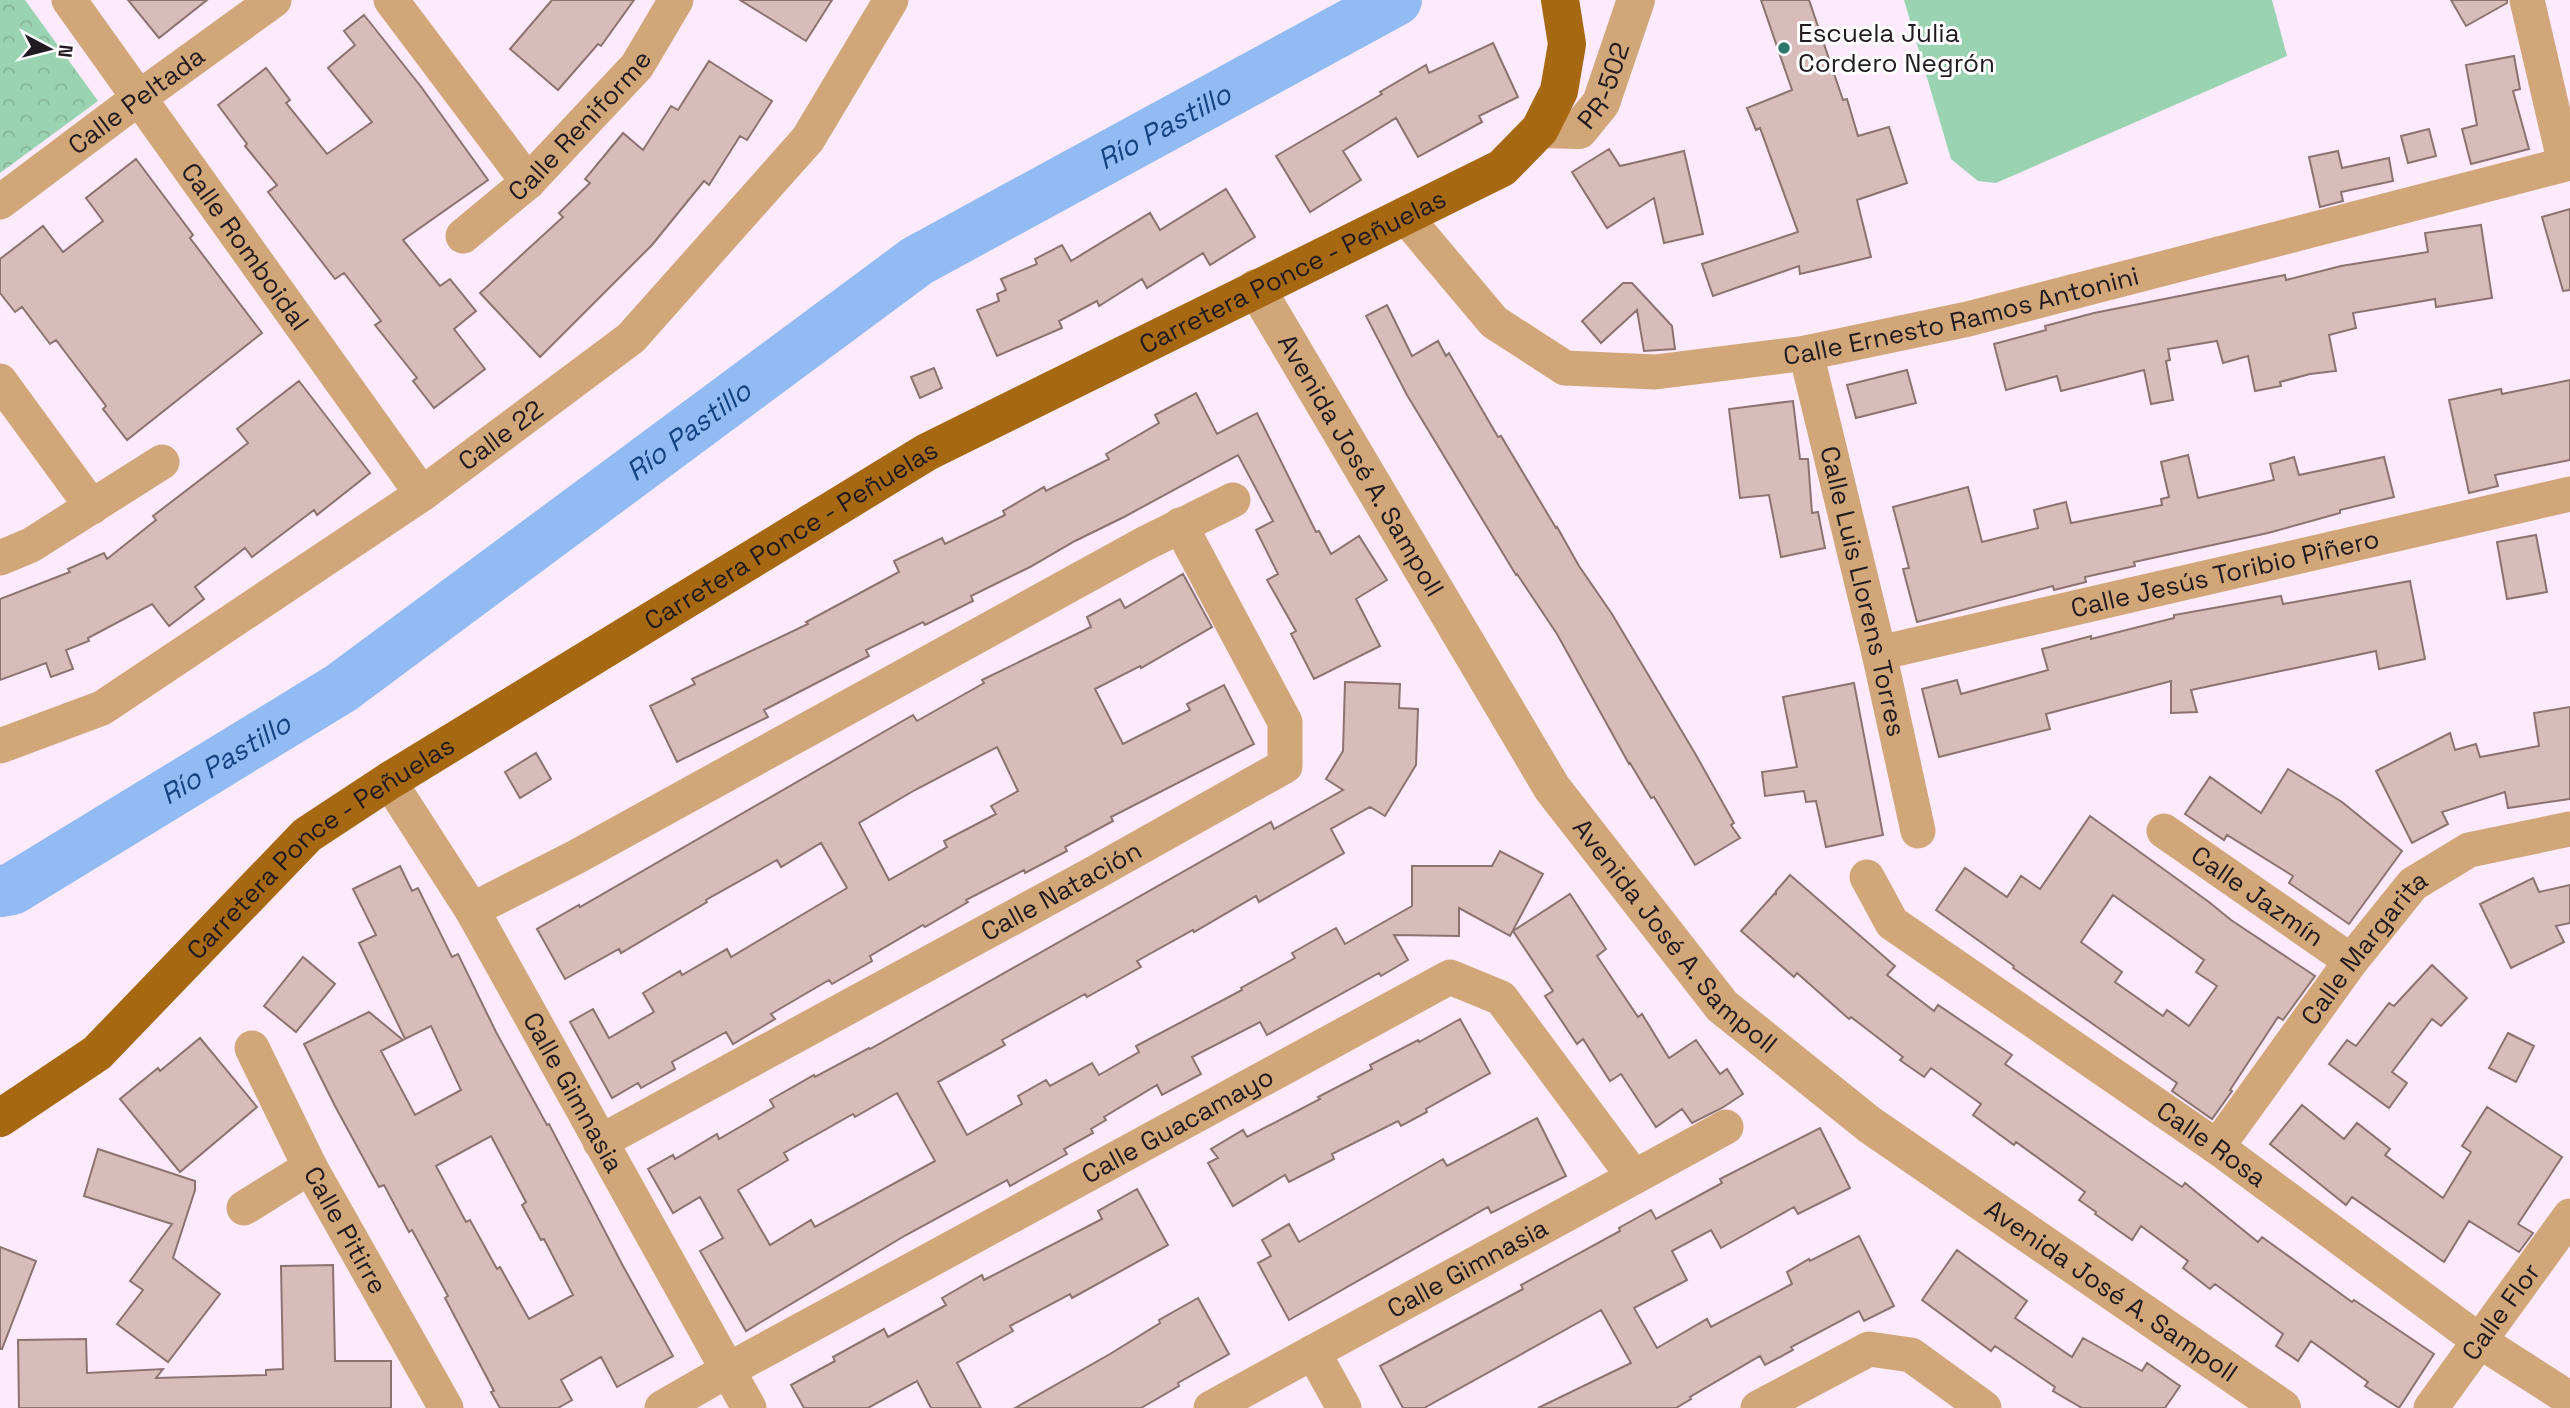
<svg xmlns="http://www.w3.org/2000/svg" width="2570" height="1408" viewBox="0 0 2570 1408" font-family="'Space Grotesk',sans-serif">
<defs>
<pattern id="park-crowns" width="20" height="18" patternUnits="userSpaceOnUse" patternTransform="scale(1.75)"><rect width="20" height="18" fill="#9ad3b2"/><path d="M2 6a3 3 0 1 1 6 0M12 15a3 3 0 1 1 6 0" fill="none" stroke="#84b599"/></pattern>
</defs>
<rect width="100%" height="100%" fill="#fdeafc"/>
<path fill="url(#park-crowns)" d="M0,0H25L98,101L0,173Z"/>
<path fill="#9ad3b2" d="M1904,0H2272L2287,56L1996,183L1978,181L1951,159Z"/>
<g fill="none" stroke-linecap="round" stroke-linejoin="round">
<path stroke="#92bbf4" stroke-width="52" id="s1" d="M0,891L12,889L341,688L917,261L1396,0"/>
</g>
<path fill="#d7bcb9" stroke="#8c7370" stroke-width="2" fill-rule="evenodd" d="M128,0H207L159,38Z
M552,0H634L601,46L598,44L558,90L510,49Z
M740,0H832L806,41Z
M1761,0H1809L1843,100L1847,99L1858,136L1889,127L1907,183L1857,200L1871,257L1800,274L1799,266L1713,296L1702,264L1798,232L1760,128L1756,130L1747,108L1792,90Z
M2451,0H2507V3L2466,26Z
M364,15L422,88L488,180L403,240L440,286L450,279L476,311L454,329L485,369L434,408L413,381L417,378L375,325L381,321L344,273L335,279L268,192L277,185L245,146L247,144L218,105L266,68L290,100L286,103L327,154L372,122L328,68L355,45L344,31Z
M1493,43L1518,97L1479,116L1482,122L1418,157L1396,118L1343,151L1361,180L1310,212L1276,156L1382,94L1380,92L1426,65L1429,73Z
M2514,56L2520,89L2513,91L2529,149L2471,164L2462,129L2477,125L2466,65Z
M709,61L772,101L747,140L740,136L709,185L704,181L652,245L540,357L480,293L563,217L559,213L590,183L585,179L623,133L643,150L671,106L678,110Z
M2429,129L2436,156L2408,163L2401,136Z
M1609,149L1620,166L1684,151L1703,234L1664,243L1654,198L1607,228L1572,172Z
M2338,151L2342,168L2389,158L2393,181L2341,192L2343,201L2320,207L2309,157Z
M136,159L193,235L190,238L262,333L127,440L103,409L106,406L56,340L50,344L22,307L15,312L0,293V259L43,226L63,252L103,221L86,198Z
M1226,189L1255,237L1210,265L1203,253L1147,288L1142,279L1099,306L1097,301L1059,321L1062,328L997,356L977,310L999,301L997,294L1006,290L1001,279L1037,264L1035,259L1062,245L1071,261L1150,213L1160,230Z
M2570,209V290L2563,291L2542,217Z
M2481,225L2492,298L2436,307L2435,299L2353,313L2356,328L2329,335L2336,371L2310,374L2280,382L2281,386L2255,391L2248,356L2223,363L2217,341L2168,349L2170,360L2166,361L2173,400L2151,404L2144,370L2061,391L2057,376L2006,390L1994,344L2046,330L2045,326L2094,313L2285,275L2286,280L2341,266L2428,252L2425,233Z
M1623,283H1632L1672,326L1675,349L1644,351L1637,310L1601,343L1582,321Z
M1387,305L1412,356L1438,341L1446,356L1449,353L1498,437L1501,436L1556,528L1557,527L1579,566L1612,614L1696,755L1734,823L1731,825L1740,838L1695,865L1654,797L1651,798L1630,763L1629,764L1557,634L1517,574L1516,575L1407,395L1366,316Z
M934,368L942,388L920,398L911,377Z
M1907,370L1916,403L1856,418L1847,385Z
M2570,380V460L2495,475L2498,486L2469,493L2449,400L2501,389L2502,394Z
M299,381L370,473L317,515L314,510L252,557L245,548L195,587L204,599L169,626L152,604L88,638L89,641L66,650L73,669L51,677L46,663L0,680V599L70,572L68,569L104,553L107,559L156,520L153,516L248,443L237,429Z
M1196,393L1217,434L1257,413L1316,532L1319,531L1331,554L1359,536L1387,580L1356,599L1380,646L1314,679L1291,634L1296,631L1267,580L1278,574L1256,530L1273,521L1238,455L1124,517L1075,541L1030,567L971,596L973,601L925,625L923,622L866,650L869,656L764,710L768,717L677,762L650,706L695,684L692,679L808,624L806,622L899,572L894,561L942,538L945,544L1005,515L1003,511L1044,487L1046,491L1109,459L1106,454L1159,423L1155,415Z
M1793,401L1800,459H1808L1812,513L1818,512L1825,548L1781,557L1769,495L1740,498L1729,409Z
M2188,455L2198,498L2274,480L2270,464L2294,457L2299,475L2384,457L2394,497L2340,510V513L2268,533L2134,562L2135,566L2085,577L2086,582L2054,590L2053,586L1917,622L1903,569L1909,568L1893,507L1968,487L1982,542L2038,528L2034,510L2066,502L2071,523L2162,505L2161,499L2169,497L2161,462Z
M2536,535L2547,592L2507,599L2497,542Z
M1183,574L1212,627L1141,668L1140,666L1095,689L1123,744L1190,710L1187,704L1224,685L1254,744L1111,817L1113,821L1065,847L1067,851L1025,873L1024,870L966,900L968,902L925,927L923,925L870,956L872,961L832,984L829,980L771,1014L775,1019L733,1044L726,1032L672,1062L675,1069L641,1088L638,1083L612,1098L570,1022L593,1009L609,1038L654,1012L643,993L680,971L682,975L727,949L731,957L847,888L821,843L781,867L777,860L706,900L707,902L621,953L619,949L565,979L537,929L579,905L580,907L913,715L917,721L984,683L982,680L1091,627L1087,617L1120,599L1125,608ZM997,747L1018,791L991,806L996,814L944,841L947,847L889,880L859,823L915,790Z
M2410,581L2425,659L2379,669L2376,651L2191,690L2197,712L2171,713V681L2046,714L2050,729L1939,757L1922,689L1957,680L1961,694L2048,670L2042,649L2091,636V639L2174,618V615L2281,596L2283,604Z
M1345,682L1400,684L1399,708L1418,709L1416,765L1385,816L1370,807L1331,829L1344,853L1259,902L1256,896L1194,932L1193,930L1137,961L1141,967L1087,997L1085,994L1002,1040L1005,1045L938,1082L967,1135L1022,1104L1018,1096L1046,1080L1050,1086L1092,1063L1099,1075L1139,1052L1136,1046L1242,990L1241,988L1295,958L1292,953L1336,928L1345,944L1412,906V866H1492L1500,851L1543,874L1510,936L1459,908V936L1394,935L1408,960L1381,976L1379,973L1267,1035L1260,1022L1192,1057L1201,1074L1162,1095L1157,1085L1104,1117L1106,1120L1091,1129L1093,1133L1064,1149L1067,1154L1010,1186L1007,1180L906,1235L746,1331L700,1251L723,1238L700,1197L673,1213L648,1169L673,1155L675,1159L717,1134L719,1139L774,1107L770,1100L814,1075L815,1077L869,1048L870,1049L1271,822L1274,829L1343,790L1326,779L1343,751ZM897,1093L935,1161L815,1227L811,1220L770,1245L738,1190L788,1160L784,1153L853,1114L855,1117Z
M1854,683L1883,835L1826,847L1816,801L1806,802L1804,791L1765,796L1762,772L1797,767L1783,697Z
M2570,707V799L2508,808L2505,792L2442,812L2448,824L2412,843L2376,771L2450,733L2455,750L2476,744L2480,757L2539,746L2534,713Z
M536,753L551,779L520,798L505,772Z
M2288,769L2342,802L2402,851L2349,924L2289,883L2293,876L2227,835L2224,840L2185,814L2210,777L2261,813Z
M2090,816L2209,902L2231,920L2315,976L2283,1020L2278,1017L2230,1090L2232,1091L2212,1119L2172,1091L2177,1083L2013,968L2014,966L1936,910L1965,868L2007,897L2021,876L2040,889ZM2113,895L2204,960L2196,972L2217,986L2189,1026L2167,1010L2163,1016L2115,982L2122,972L2081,942Z
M400,866L412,891L418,888L452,957L458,954L496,1032L547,1125L549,1124L623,1266L673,1356L617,1387L601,1357L561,1380L572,1400L558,1408H500L491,1392L494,1391L445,1298L448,1296L412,1230L409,1232L384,1185L379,1187L335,1106L304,1044L369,1012L403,1040L381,1051L415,1115L461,1090L431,1026L405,1039L359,943L376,935L353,889ZM491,1136L526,1202L522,1205L541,1240L544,1239L573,1295L529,1319L500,1267L497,1269L470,1220L466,1222L436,1166Z
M1790,875L1895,966L1887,975L1934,1011L1938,1005L2012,1055L2005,1064L2182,1187L2185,1183L2258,1242L2262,1237L2352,1302L2354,1300L2434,1354L2399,1408L2365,1386L2368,1382L2311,1341L2298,1361L2276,1346L2283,1334L2215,1284L2210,1289L2183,1268L2188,1261L2141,1226L2132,1240L2095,1214L2096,1212L2079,1200L2085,1192L2016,1142L2014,1145L1973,1115L1981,1104L1931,1068L1924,1077L1900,1060L1903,1057L1851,1017L1849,1019L1797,973L1794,977L1741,931L1775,893L1776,895V891Z
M2533,878L2539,892L2570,885V923L2556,926L2564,942L2511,968L2480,904Z
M1570,894L1606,949L1597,956L1638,1017L1642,1014L1669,1058L1696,1040L1720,1074L1727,1069L1743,1094L1722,1108L1692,1123L1682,1109L1656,1127L1621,1074L1610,1081L1583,1039L1577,1044L1545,996L1553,991L1513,931Z
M303,957L335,984L296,1032L264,1006Z
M2432,965L2467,998L2441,1026L2432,1019L2392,1072L2407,1083L2389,1108L2329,1064L2347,1040L2356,1046L2389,1003L2394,1006Z
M1460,1019L1490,1073L1426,1109L1427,1112L1401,1126L1398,1121L1332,1154L1334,1159L1289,1182L1285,1175L1233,1206L1208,1163L1218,1158L1211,1149L1243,1130L1247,1137L1320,1099L1318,1097L1372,1069L1370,1065L1418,1040L1419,1042Z
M2508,1033L2534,1046L2516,1082L2489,1068Z
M200,1038L257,1107L180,1172L120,1099L158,1068L160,1071Z
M2302,1105L2344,1139L2357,1123L2390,1149L2385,1155L2443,1198L2471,1152L2462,1146L2487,1107L2562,1157L2518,1224L2533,1233L2519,1252L2469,1221L2444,1262L2352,1197L2346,1205L2270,1144Z
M1537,1118L1566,1176L1491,1213L1488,1207L1289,1320L1258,1263L1271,1256L1262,1240L1289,1224L1299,1242L1443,1159L1447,1166Z
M1820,1128L1850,1188L1798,1214L1794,1207L1721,1248L1711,1230L1672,1251L1687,1280L1634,1308L1657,1348L1707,1319L1711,1327L1792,1284L1787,1272L1809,1259L1810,1261L1859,1236L1894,1306L1864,1321L1859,1311L1791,1347L1793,1350L1765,1365L1760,1356L1690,1397L1691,1399L1676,1408H1538L1631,1363L1601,1310L1424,1408H1403L1380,1366L1523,1289L1521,1285L1620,1231L1619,1228L1651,1210L1656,1219L1722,1183L1720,1179Z
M98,1149L195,1181V1190L173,1258L220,1294L168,1362L117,1324L143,1290L130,1281L172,1224L84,1196Z
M1137,1189L1168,1245L1072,1298L1070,1294L1010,1326L1013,1331L957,1363L981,1408H931L917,1381L868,1408H804L791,1385L835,1361L833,1357L884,1329L888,1337L946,1305L942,1298L982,1275L984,1280L1102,1219L1098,1211Z
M0,1247L36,1261L2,1349H0Z
M1957,1250L2027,1301L2015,1318L2072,1357L2083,1338L2142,1371L2147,1363L2180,1386L2165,1408H2082L2053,1391L2055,1387L1995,1346L1991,1351L1922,1300Z
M333,1265L335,1361H391V1408H19L18,1340L86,1339L87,1373L163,1369L156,1378L266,1375V1370L283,1369L281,1266Z
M1198,1298L1229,1354L1178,1383L1179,1386L1141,1408H1015L1110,1354L1160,1323L1159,1320Z"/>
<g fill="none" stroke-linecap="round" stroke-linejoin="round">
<g stroke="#d1a678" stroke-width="35">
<path id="s2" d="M69,0L422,494"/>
<path d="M391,0L528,182"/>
<path d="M2527,0L2565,164"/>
<path id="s3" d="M0,202L140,97L274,0"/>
<path id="s4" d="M1404,215L1494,322L1565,368L1655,372L1806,353L1968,319L2570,163"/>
<path id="s5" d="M463,236L528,182L637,66L676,0"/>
<path id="s6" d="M1806,353L1879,653L1918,831"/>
<path d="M0,381L92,507"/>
<path d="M0,558L31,545L162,462"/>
<path id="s7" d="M1879,653L2570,494"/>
<path id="s8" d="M0,746L102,708L422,494L631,338L808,139L891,0"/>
<path id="s9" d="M389,781L472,910L749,1408"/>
<path id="s10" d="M2164,831L2351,961"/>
<path id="s11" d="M1867,877L1892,923L2217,1147L2481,1342L2570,1399"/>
<path d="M472,910L576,857L1144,544L1233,500"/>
<path id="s12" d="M252,1048L310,1167L446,1408"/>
<path id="s13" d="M600,1142L1089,876L1285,766V722L1180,525"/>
<path id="s14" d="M2217,1147L2351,961L2413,884L2469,850L2570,829"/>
<path d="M244,1208L310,1167"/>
<path d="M1313,1352L1344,1408"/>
<path id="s15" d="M662,1408L728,1370L1450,977L1501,998L1634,1177"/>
<path id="s16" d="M1211,1408L1726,1127"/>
<path d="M1758,1408L1869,1349L1911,1355L1984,1408"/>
<path id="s17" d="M2431,1408L2570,1216"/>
</g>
<g stroke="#d1a678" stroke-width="38">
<path id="s18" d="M1540,129L1579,130L1601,103L1636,0"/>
<path id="s19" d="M1256,288L1552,788L1722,1006L1870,1125L2282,1408"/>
</g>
<path stroke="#a66912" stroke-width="38" id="s20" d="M0,1118L97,1053L307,835L389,781L927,452L1502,168L1540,129L1559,91L1567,44L1560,0"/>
</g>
<circle fill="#2e756b" stroke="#fefefe" stroke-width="2.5" cx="1784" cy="48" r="7"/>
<g text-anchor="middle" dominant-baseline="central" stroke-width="6" stroke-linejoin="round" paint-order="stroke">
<g font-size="26" fill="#211a20" stroke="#fefefe" text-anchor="start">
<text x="1798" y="33">Escuela Julia<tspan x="1798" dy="30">Cordero Negrón</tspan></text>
</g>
<g font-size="26" fill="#211a20" stroke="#fefefe">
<text stroke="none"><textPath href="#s18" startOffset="91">PR-502</textPath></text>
<text stroke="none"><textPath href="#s3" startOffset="170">Calle Peltada</textPath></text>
<text stroke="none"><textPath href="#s5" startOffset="161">Calle Reniforme</textPath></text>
<text stroke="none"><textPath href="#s2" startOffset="303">Calle Romboidal</textPath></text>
<text stroke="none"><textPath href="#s20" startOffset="1556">Carretera Ponce - Peñuelas</textPath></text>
<text stroke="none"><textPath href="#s4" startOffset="626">Calle Ernesto Ramos Antonini</textPath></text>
<text stroke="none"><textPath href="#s8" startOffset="592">Calle 22</textPath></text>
<text stroke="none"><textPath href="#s19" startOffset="206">Avenida José A. Sampoll</textPath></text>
<text stroke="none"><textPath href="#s20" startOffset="989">Carretera Ponce - Peñuelas</textPath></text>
<text stroke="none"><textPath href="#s7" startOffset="355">Calle Jesús Toribio Piñero</textPath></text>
<text stroke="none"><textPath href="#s6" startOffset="245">Calle Luis Llorens Torres</textPath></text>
<text stroke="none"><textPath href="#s20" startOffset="422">Carretera Ponce - Peñuelas</textPath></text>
<text stroke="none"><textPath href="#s13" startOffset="525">Calle Natación</textPath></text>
<text stroke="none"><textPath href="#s10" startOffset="114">Calle Jazmín</textPath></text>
<text stroke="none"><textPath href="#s19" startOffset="774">Avenida José A. Sampoll</textPath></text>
<text stroke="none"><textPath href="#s14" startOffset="248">Calle Margarita</textPath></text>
<text stroke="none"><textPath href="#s9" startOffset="362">Calle Gimnasia</textPath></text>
<text stroke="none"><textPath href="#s15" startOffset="588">Calle Guacamayo</textPath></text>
<text stroke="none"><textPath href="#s11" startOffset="441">Calle Rosa</textPath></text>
<text stroke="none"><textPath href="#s12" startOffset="205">Calle Pitirre</textPath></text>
<text stroke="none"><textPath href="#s16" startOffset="292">Calle Gimnasia</textPath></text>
<text stroke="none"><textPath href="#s19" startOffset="1340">Avenida José A. Sampoll</textPath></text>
<text stroke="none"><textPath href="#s17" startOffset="119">Calle Flor</textPath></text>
</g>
<g font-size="28" font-style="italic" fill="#144382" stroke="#fefefe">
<text stroke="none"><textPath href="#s1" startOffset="1396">Río Pastillo</textPath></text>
<text stroke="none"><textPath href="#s1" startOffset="830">Río Pastillo</textPath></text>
<text stroke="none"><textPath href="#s1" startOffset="262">Río Pastillo</textPath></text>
</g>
</g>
<g transform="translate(49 49) rotate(97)" stroke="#fefefe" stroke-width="5" paint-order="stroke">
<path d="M0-5L12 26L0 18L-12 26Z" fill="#211a20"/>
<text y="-10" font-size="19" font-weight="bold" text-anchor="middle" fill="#211a20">N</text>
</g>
</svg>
